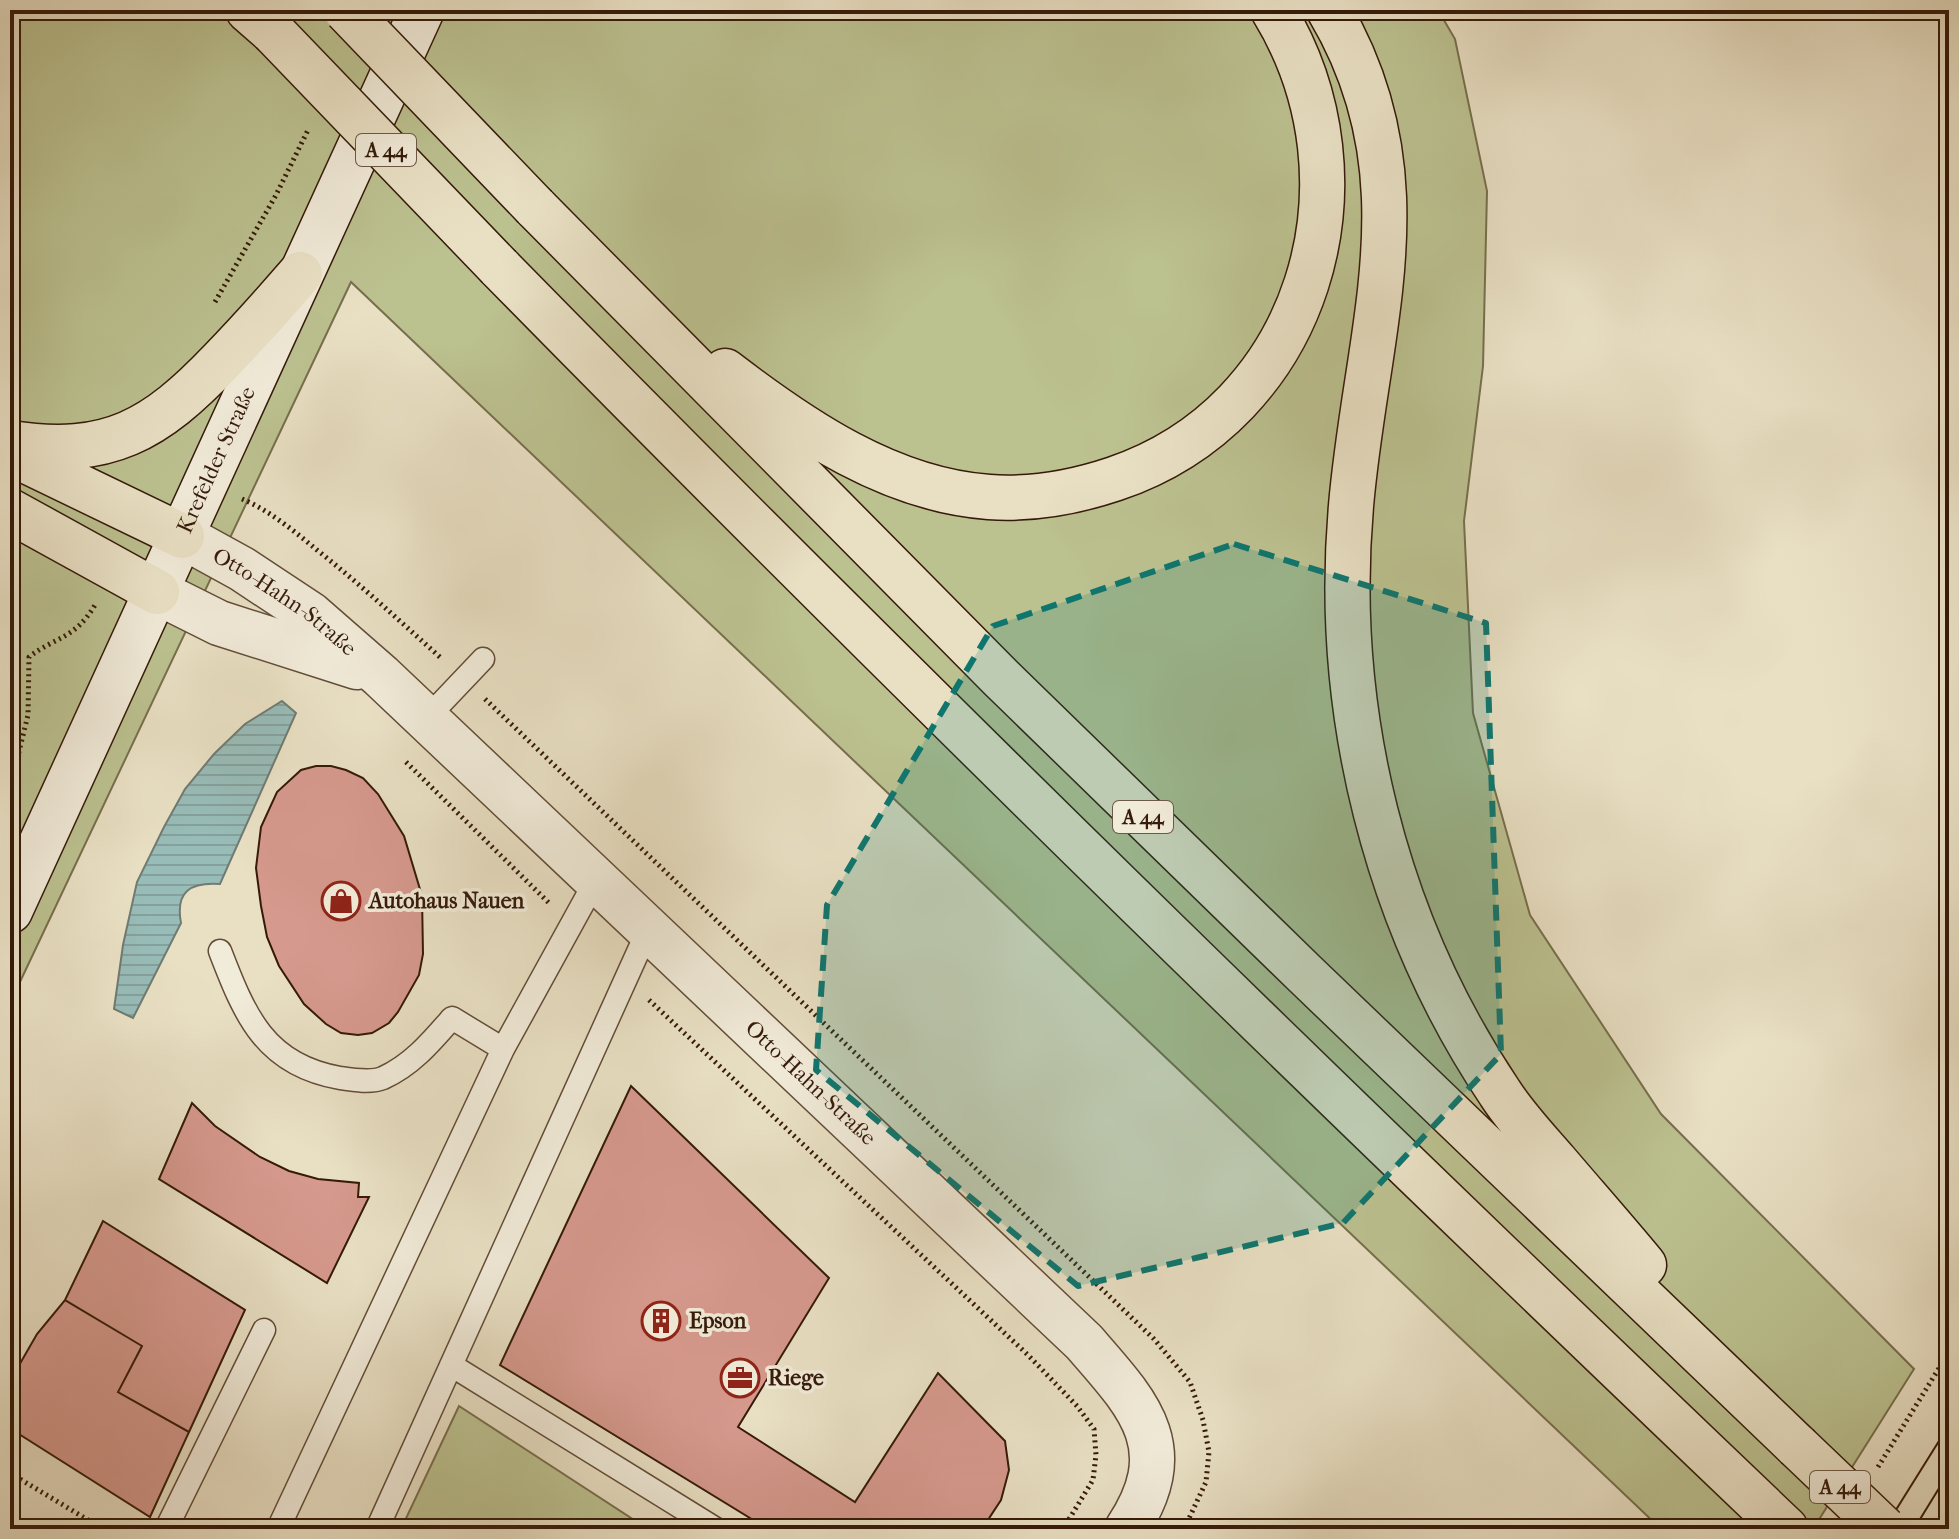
<svg xmlns="http://www.w3.org/2000/svg" width="1959" height="1539" viewBox="0 0 1959 1539" font-family="'IM FELL French Canon',serif">
<defs>
<pattern id="water-rules" width="6" height="5" patternUnits="userSpaceOnUse" patternTransform="scale(2)"><rect width="6" height="5" fill="#98bcb8"/><path d="M0 2.5h6" fill="none" stroke="#84a19d"/></pattern>
</defs>
<rect width="100%" height="100%" fill="#e9e0c4"/>
<filter id="stains"><feTurbulence type="fractalNoise" baseFrequency=".0025" numOctaves="4"/><feColorMatrix values="0 0 0 0 .2 0 0 0 0 .09 0 0 0 0 .02 0 0 0 .5 -.17"/></filter>
<radialGradient id="worn" r=".72"><stop offset=".6" stop-color="#630" stop-opacity="0"/><stop offset="1" stop-color="#630" stop-opacity=".3"/></radialGradient>
<path fill="#bcc190" stroke="#786e4c" stroke-width="2" d="M10,10H1438L1455,39L1487,191L1483,366L1464,521L1473,713L1530,915L1661,1114L1914,1369L1813,1529H1661L351,282L10,1003Z
M459,1406L648,1529H401Z"/>
<path fill="url(#water-rules)" stroke="#707b72" stroke-width="2" d="M282,701L296,713L220,884C191,882 175,891 181,923L133,1018L114,1009L123,945L137,882L164,827L185,789L214,754L245,724Z"/>
<path fill="#d6998d" stroke="#351a09" stroke-width="2" d="M316,766H331L346,770L363,778L378,794L404,836L422,896L423,954L419,975L398,1012L389,1023L372,1033L358,1035L341,1033L326,1024L304,1004L279,966L267,937L261,906L256,868L261,827L277,792L301,770Z
M631,1086L829,1278L738,1427L855,1502L938,1373L1005,1441L1009,1470L1001,1500L982,1529H768L500,1365Z
M192,1103L215,1126L260,1157L289,1171L318,1179L359,1183L358,1197H369L327,1283L159,1179Z
M103,1221L245,1310L189,1432L118,1392L142,1346L65,1300Z
M65,1300L142,1346L118,1392L189,1432L150,1517L11,1429L10,1381L37,1334Z"/>
<g fill="none" stroke-linecap="round" stroke-linejoin="round">
<g stroke="#624c38" stroke-width="25">
<path id="service" d="M426,719L483,659
M220,951C245,1016 265,1065 340,1078C353,1080 371,1083 383,1078C412,1065 432,1041 452,1018L503,1049
M451,1365L716,1529
M166,1529L264,1330
M278,1529L503,1049L596,880
M377,1529L648,930"/>
</g>
<g stroke="#624c38" stroke-width="47">
<g id="minor">
<path id="s1" d="M182,536L242,569L310,614L381,676L1084,1342C1139,1405 1181,1447 1127,1529"/>
<path d="M157,592L219,623L357,667"/>
</g>
</g>
<g stroke="#351a09" stroke-width="47">
<g id="secondary">
<path id="s2" d="M10,911L422,10"/>
</g>
</g>
<g stroke="#351a09" stroke-width="47">
<path id="motorway" d="M248,10L273,32
M1329,10C1429,178 1366,329 1351,506C1333,711 1385,922 1500,1093C1516,1118 1537,1140 1556,1162C1585,1196 1615,1230 1644,1265
M535,207L1001,678L1304,973L1797,1446
M499,267C920,696 1351,1114 1786,1529
M725,371C802,430 890,490 989,497C1031,500 1075,492 1114,479C1310,413 1378,181 1273,10
M10,443C109,458 155,430 221,361C248,333 274,304 300,274
M10,453L182,536
M10,511L157,592"/>
</g>
<path stroke="#351a09" stroke-width="5" stroke-dasharray="2 4" stroke-linecap="butt" d="M215,302L276,195L309,128
M242,499C269,510 294,531 317,550C361,585 401,622 442,659
M485,699L1154,1339L1190,1382L1203,1420L1209,1452L1206,1482L1184,1529
M406,762L550,904
M10,788L28,715L29,657C56,636 74,640 95,605
M649,1000L1028,1355L1077,1406L1094,1429L1096,1455L1093,1480L1063,1529
M1878,1467L1949,1352
M10,1473L103,1529"/>
<use href="#service" stroke="#f1ebd9" stroke-width="22"/>
<use href="#minor" stroke="#f1ebd9" stroke-width="44"/>
<use href="#secondary" stroke="#f1ebd9" stroke-width="44"/>
<use href="#motorway" stroke="#e9e0c4" stroke-width="44"/>
<path stroke="#351a09" stroke-width="2" d="M1884,1529L1949,1425
M1914,1529L1949,1472"/>
<g stroke="#351a09" stroke-width="47" stroke-linecap="butt">
<path id="motorway-bridge" d="M346,10L535,207
M273,32L499,267
M1797,1446L1884,1529"/>
</g>
<use href="#motorway-bridge" stroke="#e9e0c4" stroke-width="44"/>
</g>
<path fill="#0f766e" fill-opacity="0.2" stroke="#0f766e" stroke-width="6" stroke-dasharray="16 10" stroke-linejoin="round" d="M1234,544L1486,623L1501,1054L1343,1223L1078,1286L816,1070L827,905L993,626Z"/>
<defs>
<g id="shop-ring" transform="scale(2)"><circle r="9.5" fill="#f1ebd9" stroke="#8f2418" stroke-width="1.5"/><path d="M-5-2.5h2.3a2.7 3.5 0 0 1 5.4 0H5L5.5 6h-11ZM-1.5-2.5h3a1.5 2.3 0 0 0-3 0Z" fill="#8f2418"/></g>
<g id="building-ring" transform="scale(2)"><circle r="9.5" fill="#f1ebd9" stroke="#8f2418" stroke-width="1.5"/><path d="M-4-6H4V6H1V3H-1V6H-4ZM-2.5-4.3h1.7v1.8h-1.7ZM.8-4.3h1.7v1.8H.8ZM-2.5-1h1.7V.8h-1.7ZM.8-1h1.7V.8H.8Z" fill="#8f2418"/></g>
<g id="office-ring" transform="scale(2)"><circle r="9.5" fill="#f1ebd9" stroke="#8f2418" stroke-width="1.5"/><path d="M-6-3h4V-5.5h4V-3h4V5H-6ZM-1-4.5V-3h2v-1.5ZM-6 0V1H6V0Z" fill="#8f2418"/></g>
</defs>
<g fill-rule="evenodd">
<use href="#shop-ring" x="341" y="901"/>
<use href="#building-ring" x="661" y="1321"/>
<use href="#office-ring" x="740" y="1378"/>
</g>
<g text-anchor="middle" dominant-baseline="central" stroke-width="7" stroke-linejoin="round" paint-order="stroke">
<g fill="#f1ebd9" stroke="#6d5947" stroke-width="2">
<rect x="356" y="134" width="60" height="32" rx="6"/>
<rect x="1113" y="801" width="60" height="32" rx="6"/>
<rect x="1810" y="1471" width="60" height="32" rx="6"/>
</g>
<g font-size="20" font-weight="bold" fill="#351a09">
<text x="386" y="150">A 44</text>
<text x="1143" y="817">A 44</text>
<text x="1840" y="1487">A 44</text>
</g>
<g font-size="22" fill="#351a09" stroke="#f1ebd9">
<text stroke="none"><textPath href="#s2" startOffset="496">Krefelder Straße</textPath></text>
<text stroke="none"><textPath href="#s1" startOffset="122">Otto-Hahn-Straße</textPath></text>
<text stroke="none"><textPath href="#s1" startOffset="836">Otto-Hahn-Straße</textPath></text>
</g>
<g font-size="22" font-weight="bold" fill="#351a09" stroke="#f1ebd9" text-anchor="start">
<text x="369" y="901">Autohaus Nauen</text>
<text x="689" y="1321">Epson</text>
<text x="768" y="1378">Riege</text>
</g>
</g>
<rect width="1959" height="1539" fill="none" stroke="#e9e0c4" stroke-width="40"/>
<rect x="12" y="12" width="1935" height="1515" fill="none" stroke="#351a09" stroke-width="4"/>
<rect x="20" y="20" width="1919" height="1499" fill="none" stroke="#351a09" stroke-width="2"/>
<rect width="100%" height="100%" filter="url(#stains)"/>
<rect width="100%" height="100%" fill="url(#worn)"/>
</svg>
